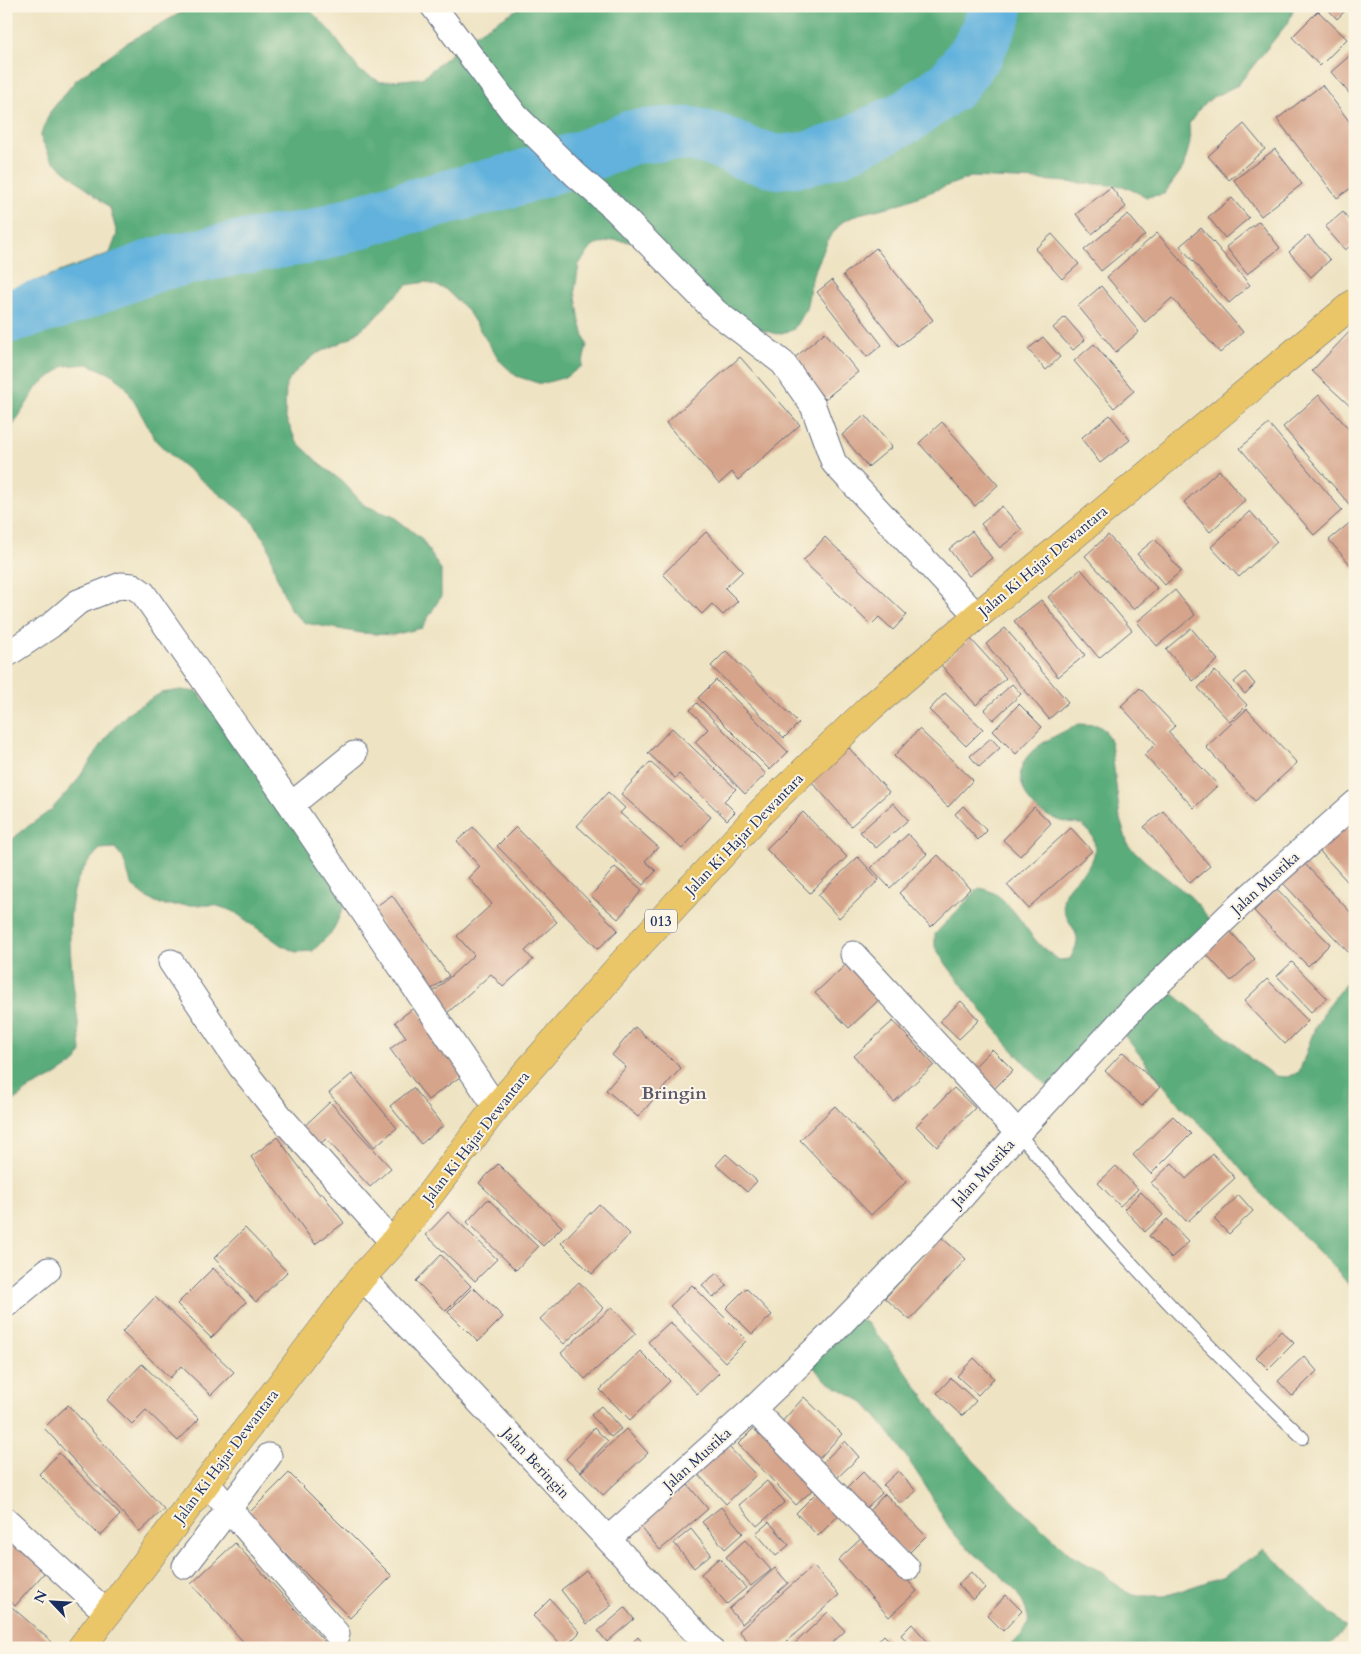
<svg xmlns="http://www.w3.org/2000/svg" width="1361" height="1654" viewBox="0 0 1361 1654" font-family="Cardo,serif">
<rect width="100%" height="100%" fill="#fcf5e5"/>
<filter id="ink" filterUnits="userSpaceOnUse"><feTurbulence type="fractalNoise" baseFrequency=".02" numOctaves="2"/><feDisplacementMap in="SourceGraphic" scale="10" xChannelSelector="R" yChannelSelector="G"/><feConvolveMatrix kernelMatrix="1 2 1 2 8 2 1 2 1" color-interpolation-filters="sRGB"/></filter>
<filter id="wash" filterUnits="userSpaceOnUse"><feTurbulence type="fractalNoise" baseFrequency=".0096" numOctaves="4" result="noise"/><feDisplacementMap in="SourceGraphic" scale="20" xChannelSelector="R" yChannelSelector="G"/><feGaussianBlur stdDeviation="1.12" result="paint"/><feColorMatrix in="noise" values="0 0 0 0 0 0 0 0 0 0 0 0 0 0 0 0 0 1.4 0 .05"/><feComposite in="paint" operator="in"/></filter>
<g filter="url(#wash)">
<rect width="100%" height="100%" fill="#eee3c2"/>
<path fill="#5aac7a" stroke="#3a6e6c" d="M196,6H306L330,31L360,71L381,82L422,78L475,34L523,6H1295L1289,21L1238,85L1213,97L1200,108L1189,124L1190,143L1183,168L1164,194L1147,197L1123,186L1039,180L971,177L896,205L859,214L842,222L829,238L813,275L806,309L793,330L777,334L754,328L640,243L613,240L593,246L579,264L575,290L580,322L587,345L582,366L566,377L541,384L516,376L500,361L467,310L445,289L426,282L407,285L391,300L374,319L350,338L316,354L297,370L286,384L285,416L296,441L322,466L343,482L364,505L394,517L421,538L441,570V596L422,628L393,635L361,633L305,623L291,611L276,575L268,545L251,519L176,460L156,441L126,387L113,375L88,364L64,366L37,387L6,437V292L110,253L117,234L110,208L51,159L40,136L50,112L76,80L125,44L191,7Z
M181,690L198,692L350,892L333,931L313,951L296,952L281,945L233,911L214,905H163L147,898L132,886L123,858L115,848L100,849C88,861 78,874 74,891C63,940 77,1001 81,1051L77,1061L53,1077L29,1089L6,1107V845L23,830L51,810L76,782L111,731L129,712L161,693Z
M1078,724L1097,725L1105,730L1111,743L1120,819L1128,845L1146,862L1190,896L1202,909L1215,929L1160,983L1236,1045L1252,1060L1275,1076L1288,1077L1299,1072C1305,1058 1309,1042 1315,1028C1321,1017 1344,980 1355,976V1292L1331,1264L1263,1196L1213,1136L1181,1107L1117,1026L1054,1094L1007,1044L946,964L935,947V934L979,888C1006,890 1023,928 1040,945C1046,951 1053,955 1059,960L1070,959C1073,953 1078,944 1077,938C1075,926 1062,916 1063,903C1063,878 1101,872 1094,841C1093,837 1087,828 1083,826C1080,823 1072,824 1068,823C1043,816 1030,810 1022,784C1012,751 1056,737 1078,724Z
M850,1314L868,1324L887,1346L954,1438L973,1460L1017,1505L1072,1556L1100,1571L1126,1592L1143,1596H1165L1224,1576L1264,1549L1346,1628L1327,1648H1009C1016,1640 1031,1628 1028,1617C1019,1579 979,1563 956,1536C944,1523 937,1505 928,1490C909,1460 889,1430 865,1404C860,1400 854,1397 849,1394C828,1382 819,1379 808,1356Z"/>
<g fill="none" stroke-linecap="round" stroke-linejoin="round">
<path stroke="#62b2dd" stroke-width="54" d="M6,317L62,301L158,264L254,245L311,237L390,212L517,179L588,155L632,137L667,134H691L718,141L745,153L778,162L804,159L840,149L908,116L952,84L978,50L995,14L996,6"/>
</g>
<g id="blocks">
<path fill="#d6a48b" d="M1325,6H1350L1337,19Z
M1318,11L1347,39L1320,66L1292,37Z
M1355,51V100L1331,72Z
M1322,85L1355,129V185L1337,198L1277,119Z
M1244,124L1265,149L1229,180L1208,156Z
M1275,149L1302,184L1261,216L1234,180Z
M1111,187L1126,207L1092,234L1076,214Z
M1232,198L1249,218L1225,238L1208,217Z
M1343,212L1355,227V242L1345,250L1325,227Z
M1128,214L1145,235L1101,271L1084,250Z
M1259,221L1280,248L1247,274L1226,247Z
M1201,228L1250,285L1229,303L1180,246Z
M1157,233L1243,332L1220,353L1172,298L1145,322L1107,277Z
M1052,234L1079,264L1062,279L1035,249Z
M1308,235L1330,260L1311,277L1289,252Z
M876,248L933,320L899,346L843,275Z
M832,280L882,345L867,357L817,292Z
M1101,286L1139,332L1116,352L1078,306Z
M1065,317L1085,340L1073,350L1053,328Z
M1355,326V400L1350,406L1312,371Z
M825,332L858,372L825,399L792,360Z
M1043,337L1060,357L1046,370L1028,349Z
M1094,344L1134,391L1114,408L1074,361Z
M740,357L800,425L738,480L732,472L719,484L666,423Z
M1319,395L1355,436V511L1283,427Z
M865,415L892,447L868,467L842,435Z
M1110,415L1130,440L1100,463L1081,438Z
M942,422L998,485L975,506L919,443Z
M1269,424L1342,510L1314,535L1240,448Z
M1219,470L1245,500L1210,532L1184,502Z
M1002,506L1022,530L1000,548L981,524Z
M1250,511L1277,542L1239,577L1211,547Z
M1352,521L1355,524V570L1329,540Z
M972,531L992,558L969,576L949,549Z
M706,532L743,571L725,588L738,601L723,615L712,604L702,614L663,574Z
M1108,535L1157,588L1134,610L1085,556Z
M825,537L907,615L893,630L879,617L871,625L803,561Z
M1155,539L1181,571L1165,585L1137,554Z
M1081,569L1132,630L1099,658L1048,597Z
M1175,590L1195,615L1157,646L1137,622Z
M1041,600L1085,655L1058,677L1014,621Z
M1005,628L1068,702L1049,719L986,644Z
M1191,628L1218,660L1193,681L1166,649Z
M970,638L1006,678L976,705L941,665Z
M726,651L799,723L784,738L711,666Z
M1215,671L1247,705L1230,722L1198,688Z
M1245,672L1255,684L1245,694L1234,682Z
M716,680L788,752L770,770L698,698Z
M1012,684L1021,694L993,720L984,710Z
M1140,688L1175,726L1168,732L1218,785L1194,808L1144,755L1156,744L1121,706Z
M945,693L983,729L966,746L929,710Z
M697,703L766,774L745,794L695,742L708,729L690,710Z
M1019,704L1042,727L1016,754L993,731Z
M1247,709L1297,763L1255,801L1206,747Z
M672,728L736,789L724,801L735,812L727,820L679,774L675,778L648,753Z
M919,729L973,780L948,807L894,756Z
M991,738L1000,748L979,767L970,756Z
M849,748L889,792L851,826L811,781Z
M650,762L711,817L682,849L621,794Z
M608,792L625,808L620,813L658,847L645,861L656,871L643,885L577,826Z
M893,803L908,820L876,848L860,832Z
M963,806L987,831L978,840L955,814Z
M1034,807L1051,823L1020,856L1003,840Z
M1163,811L1210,866L1190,883L1144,827Z
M803,812L847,857L810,893L766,849Z
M1355,812V890L1316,847Z
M473,827L557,922L525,951L533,960L503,987L491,974L445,1015L429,996L474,955L457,936L492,904L469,878L480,867L457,841Z
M516,827L618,930L598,949L497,846Z
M1071,828L1092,851L1028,908L1007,885Z
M908,834L927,854L890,888L871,868Z
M938,855L970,889L931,927L899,893Z
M858,857L879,880L839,918L818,895Z
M1304,863L1355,917V947L1349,953L1283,883Z
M615,867L642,890L618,919L591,896Z
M1277,889L1330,944L1308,966L1254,911Z
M392,895L449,976L429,991L371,910Z
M1230,931L1255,959L1231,981L1206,954Z
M850,961L883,996L849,1028L815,993Z
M1292,962L1327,998L1311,1012L1277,976Z
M1267,979L1308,1021L1285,1044L1244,1001Z
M961,1001L979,1020L959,1039L940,1021Z
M415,1007L464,1074L428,1100L390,1049L406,1037L395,1022Z
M893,1021L934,1065L894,1102L854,1056Z
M635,1027L681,1068L638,1117L606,1090L626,1067L612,1055Z
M992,1049L1013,1070L993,1090L973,1068Z
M1123,1052L1160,1087L1142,1106L1105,1071Z
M352,1074L397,1128L374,1147L329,1093Z
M413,1088L443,1126L421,1144L390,1106Z
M954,1088L975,1108L937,1147L916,1126Z
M330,1102L391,1168L370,1187L326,1139L316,1147L300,1130Z
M835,1106L906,1182L871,1215L800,1140Z
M1173,1116L1191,1134L1151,1174L1133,1155Z
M277,1137L320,1195L322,1193L344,1223L315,1244L251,1157Z
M726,1154L757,1181L747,1192L716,1165Z
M1213,1154L1235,1178L1187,1222L1151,1183L1172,1163L1186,1179Z
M498,1164L562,1227L543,1246L479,1183Z
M1116,1166L1138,1189L1120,1206L1098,1183Z
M1141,1192L1163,1215L1145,1232L1124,1209Z
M1239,1195L1253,1211L1229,1234L1214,1219Z
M488,1199L538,1247L516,1270L467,1222Z
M599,1204L630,1234L592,1274L561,1243Z
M448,1212L497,1259L475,1281L426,1235Z
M1167,1219L1189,1242L1171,1258L1149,1236Z
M245,1228L287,1272L256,1302L214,1258Z
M941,1237L966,1259L910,1320L885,1298Z
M441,1255L471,1286L446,1311L416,1281Z
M213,1268L246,1302L211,1338L177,1304Z
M717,1273L727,1286L713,1298L702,1285Z
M579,1282L603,1308L564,1344L540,1319Z
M692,1285L747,1340L725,1362L670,1306Z
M473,1287L503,1317L478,1342L448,1312Z
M746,1288L772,1315L752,1334L726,1308Z
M155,1297L234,1372L211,1395L181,1366L170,1378L122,1332Z
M612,1307L636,1333L585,1379L561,1353Z
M670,1322L719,1373L697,1394L648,1342Z
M1281,1331L1294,1343L1268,1369L1256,1357Z
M640,1351L670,1381L630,1420L600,1390Z
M1304,1356L1317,1371L1292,1396L1278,1381Z
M974,1358L994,1378L978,1395L957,1376Z
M142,1364L199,1419L178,1441L146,1410L132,1424L107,1400Z
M951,1378L976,1401L962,1416L937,1393Z
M804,1397L842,1434L817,1461L779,1425Z
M68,1405L164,1509L140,1532L44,1428Z
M601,1406L621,1429L611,1437L591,1415Z
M759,1423L817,1486L796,1505L738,1444Z
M594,1428L608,1441L580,1472L566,1459Z
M626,1429L648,1453L603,1495L581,1472Z
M845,1441L859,1457L837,1478L822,1463Z
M724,1442L756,1475L726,1504L694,1470Z
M59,1453L120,1515L100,1536L39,1474Z
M898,1471L916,1491L901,1504L883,1485Z
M863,1472L882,1493L864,1510L845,1490Z
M289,1473L392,1576L350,1618L247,1515Z
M767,1481L785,1502L757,1526L739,1505Z
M688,1485L708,1509L660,1550L640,1526Z
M819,1490L841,1513L818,1536L796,1513Z
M885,1494L926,1536L907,1555L866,1514Z
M721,1507L743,1533L725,1549L702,1522Z
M769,1522L789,1545L776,1556L756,1533Z
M691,1529L711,1554L694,1568L674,1543Z
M866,1534L917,1591L889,1617L838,1560Z
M8,1537L46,1571L15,1606L6,1598V1539Z
M745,1540L771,1570L751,1586L726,1557Z
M235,1543L268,1579L330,1648H249L191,1584Z
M719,1558L746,1588L727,1604L701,1574Z
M813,1566L839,1595L779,1648H754L739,1631Z
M775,1568L788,1583L742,1624L729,1609Z
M586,1570L612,1605L587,1624L561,1590Z
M971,1572L985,1588L973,1600L958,1584Z
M1006,1595L1022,1611L1003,1631L987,1615Z
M550,1599L580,1632L564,1648L533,1616Z
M6,1602L52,1642L47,1648H11L6,1644Z
M625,1608L634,1619L607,1642L598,1631Z
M828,1612L845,1631L827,1648H790Z
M912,1624L928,1642L922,1648H913L901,1635Z
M884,1635L896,1648H871Z
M638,1637L647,1648H626Z"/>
</g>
</g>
<g filter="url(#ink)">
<use href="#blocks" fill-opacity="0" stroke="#656e81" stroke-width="1"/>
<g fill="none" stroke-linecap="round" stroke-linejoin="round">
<g stroke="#656e81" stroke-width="14">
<path id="lane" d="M1018,1133C1107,1240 1202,1342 1303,1438"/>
</g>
<g stroke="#656e81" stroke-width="27">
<path id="street" d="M433,6L516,116L576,175L614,208L716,312L783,363L813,406L834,463L977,616
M6,655L50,626L78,602L121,585L133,586L143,593L291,805L496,1107
M291,805L354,754
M853,954L1018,1133
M171,962L241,1067L280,1116L393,1243
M362,1277L710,1648
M6,1305L48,1270
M753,1409L907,1568
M206,1482L337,1634
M6,1520L107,1613
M608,1539L753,1409L832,1333L945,1216L1018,1133L1137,1004L1243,902L1355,803
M185,1566L269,1456"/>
</g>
<g stroke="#656e81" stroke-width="29">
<path id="primary" d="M81,1648L362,1277L393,1243L496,1107L635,949L762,811L869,709L977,616L1355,302"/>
</g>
<use href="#lane" stroke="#fff" stroke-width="12"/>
<use href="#street" stroke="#fff" stroke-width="25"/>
<use href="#primary" stroke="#eac669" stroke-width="28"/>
</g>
</g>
<g text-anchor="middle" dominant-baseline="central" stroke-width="4" stroke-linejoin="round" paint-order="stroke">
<rect fill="#fcf5e5" stroke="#5e6a86" stroke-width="1" x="645" y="909.5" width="32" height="23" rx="4"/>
<g font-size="14" font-weight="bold" fill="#1b2f5e">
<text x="661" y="921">013</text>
</g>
<g font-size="15" fill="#1b2f5e" stroke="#fcf5e5">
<text transform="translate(1043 561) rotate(-40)">Jalan Ki Hajar Dewantara</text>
<text transform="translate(744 834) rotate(-46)">Jalan Ki Hajar Dewantara</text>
<text transform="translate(1265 883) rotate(-42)">Jalan Mustika</text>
<text transform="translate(476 1137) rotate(-52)">Jalan Ki Hajar Dewantara</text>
<text transform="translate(983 1173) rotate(-48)">Jalan Mustika</text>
<text transform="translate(226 1456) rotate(-53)">Jalan Ki Hajar Dewantara</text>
<text transform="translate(697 1459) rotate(-42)">Jalan Mustika</text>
<text transform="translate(536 1463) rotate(47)">Jalan Beringin</text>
</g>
<g font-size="18" font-weight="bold" fill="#5c586e" stroke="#fcf5e5">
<text x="674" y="1093">Bringin</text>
</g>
</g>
<rect width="1361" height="1654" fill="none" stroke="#fcf5e5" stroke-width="25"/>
<g transform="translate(52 1602) rotate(295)" stroke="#fcf5e5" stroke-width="4" paint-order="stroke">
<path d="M0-4L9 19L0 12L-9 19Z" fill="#1b2f5e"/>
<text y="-8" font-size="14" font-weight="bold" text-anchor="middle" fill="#1b2f5e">N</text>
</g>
</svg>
